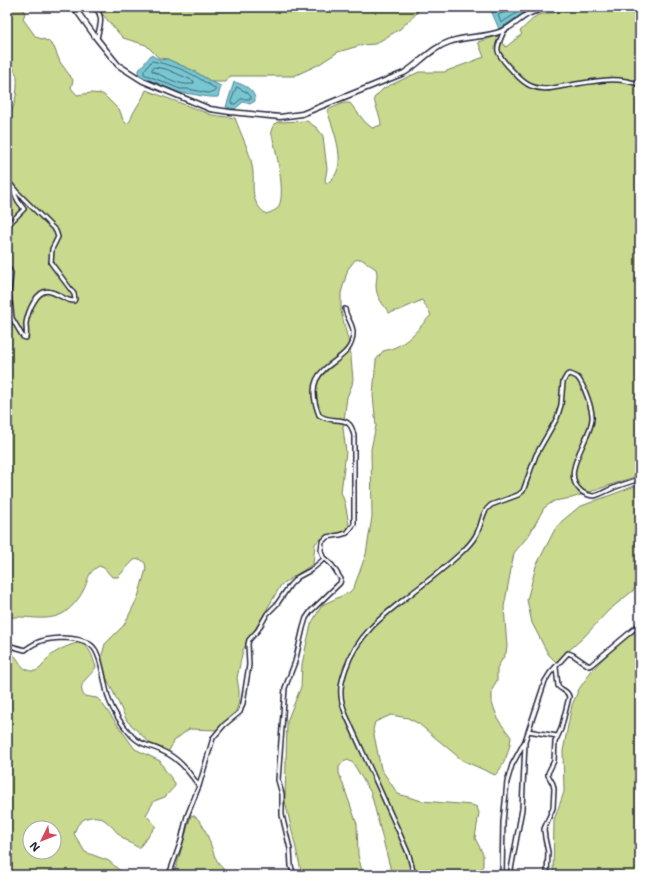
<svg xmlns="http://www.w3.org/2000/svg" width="647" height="882" viewBox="0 0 647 882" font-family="'Shantell Sans',sans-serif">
<rect width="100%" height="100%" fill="#fff"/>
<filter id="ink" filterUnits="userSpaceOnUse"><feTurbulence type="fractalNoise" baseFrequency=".025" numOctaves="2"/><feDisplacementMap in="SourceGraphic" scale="8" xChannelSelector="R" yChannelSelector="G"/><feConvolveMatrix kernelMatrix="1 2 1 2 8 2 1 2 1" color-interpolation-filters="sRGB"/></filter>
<g filter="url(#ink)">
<path fill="#c9d98d" stroke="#767e64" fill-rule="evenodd" d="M7,7H22L25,13L23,19L36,37L48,41L54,47L60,62L73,80L71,88L77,95L91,93L103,94L120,111L123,120L127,124C132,120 131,116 135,110C139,103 143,98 146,90L212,115L235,118C240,132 250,152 252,165C256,185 247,199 266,214C269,213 274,211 277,209C288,197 275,147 271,131L273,126L277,122L307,121L317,128L323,136L327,169L325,181L327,183C351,169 333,130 327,110L344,103H350L365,122L372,128L381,125C381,116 375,108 374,98L384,88L419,72H444L484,57L478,42L497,36L506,47L522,34L520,31L537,15L594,7H640V475L572,498L554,501L544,508L529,535L514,553L504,607L507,646L506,653L497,668V680L492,690V703L499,721L511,737C510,749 504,767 495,775L462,760L419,724L408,718L391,715L375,722L373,730L381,769L398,794L422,801L472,805L477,807L479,813L475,838L483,854V866L476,875H392L371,793L353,763L348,760L343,762L339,767V773L357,824L358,855L363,875H302L285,801L287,721L301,687L302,664L311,624L322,605L350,592L354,587L366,554L372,517L371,449L376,426L373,395L376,360L383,351C407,346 415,332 431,315L422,300L400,310L389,313C383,304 376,297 376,286C376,280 378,275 376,269L361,259L355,260L348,269L341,293V311L350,348L353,379L352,385L347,397L343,428L346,452L341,492L345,503L349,524L347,530L343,533L325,537L319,540L315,544L313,564L281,585L243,650L237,678L239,690V702L233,720L229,724L218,730L189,729L175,740L167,754L157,750L127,721L106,677L102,660V655L105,644L124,625L138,597L146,569L145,563L140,559L134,560L118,577H112L104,568L99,566C86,573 89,581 83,591C79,599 70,610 62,614C44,623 25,614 7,618V118C15,111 18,88 17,77C16,72 11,64 7,61Z
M96,7H420L417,13L400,29L375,44L362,45L338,52L318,65L294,76H230L226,82H212L194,71L167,59L159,58L146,45L123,38Z
M640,484V583L635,589L608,611L584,637L556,662L548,654L532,623L527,600L536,566L555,529L562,521L579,507Z
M640,629V875H553L554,820L564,792L563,751L572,705L579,689L592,670L622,639Z
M77,643C90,644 92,656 96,667C90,678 76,682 84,696L97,698L101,702L135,749L160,761L165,770L175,783V786L165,797L154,801L146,815L156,826L139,848C134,845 128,842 123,838C111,828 104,812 87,818C79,821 76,827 74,834L85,852L109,861L125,875H7V653C20,654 17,666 28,670C31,671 36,672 39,669C43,667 44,662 47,659C55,651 66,646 77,643ZM30,828H54V852H30Z
M191,815C204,817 211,847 215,857C218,863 224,870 228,875H174Z"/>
<path fill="#77c7d1" stroke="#558595" d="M509,7H523L527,11L499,29L490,8L499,10Z
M151,55L161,60L167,59L194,71L212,82L221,86L218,97C205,98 193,93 180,93L137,75L139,70Z
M234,82C244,84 256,91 255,101L250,104L243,102L235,109L226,107Z"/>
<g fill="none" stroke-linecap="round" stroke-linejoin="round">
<path stroke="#446477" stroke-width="1" d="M507,7L505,12L498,15L501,23L520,11L521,7
M152,61C166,64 181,68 193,75C201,79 207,84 215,88V92L208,93L188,89H180L144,74V71Z
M154,67L166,69L194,81V83C182,88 164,76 152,71V69Z
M237,87L248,93L251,97V99H241L235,104H232L231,102Z"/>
<g stroke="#22223b" stroke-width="6">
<path id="minor" d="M95,7C105,19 99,26 97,39
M504,31C496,49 494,50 508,66C515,73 521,82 531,86C542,91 553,88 564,86C590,82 615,75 640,85
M7,180L16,191L56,231L58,237L52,249L51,263L74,294L75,299L74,301C66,301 59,294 51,292C37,287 28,312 26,323C26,328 27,333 26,338L23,337L12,318L9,292L11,273L9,269
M7,226L24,209L18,201L11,186
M7,645L25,650C38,640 46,639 62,638C71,638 83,639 91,645C102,653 104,686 109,700C114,713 122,725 132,736C142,746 150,745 162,751C179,758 188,771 199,786
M528,731L557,736
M169,875L181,841L187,816L199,786L213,738L224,725L240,712L243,703L249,665L248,644L249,640L258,630L267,614L277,604L290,585L298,577L311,570L324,559
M294,875L291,866L290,849L282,815V794L278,780L285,688L295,662L303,628L306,618L311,611L340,583L341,579L332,565L323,557L321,550L322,542L327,537L340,535L347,533L354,524V436C350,411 333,426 319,415C297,358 354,369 353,332C353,324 346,317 345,309
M414,875L409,855L399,832L346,715C344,709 341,702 341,695C340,685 343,677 346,668C359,631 387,613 416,590C433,577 450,564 465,549C470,544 475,538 478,531C483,521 481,513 491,505L518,495L523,491L536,455L557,418L561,405L563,382L567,375L570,374C573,375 576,376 578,378C584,385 593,410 592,419C591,439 560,472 580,490C582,493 590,496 594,496C599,495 606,491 611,489C620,485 630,482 640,479
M502,875L503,822L507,782L512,765L525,741L545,681L550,673L568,653L573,655L589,666L591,665L640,624
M510,875L522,809L525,743
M547,875L548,852L545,838L544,829L553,808L554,789L553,784L548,775V773L554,761L555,742L561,729L569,697C568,690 562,691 558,686L556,667"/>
</g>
<g stroke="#22223b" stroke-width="7">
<path id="tertiary" d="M74,7L97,39L118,65L143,81L210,109L230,112L280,117L302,114L404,73C419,64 431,48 449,42C466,36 485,38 502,31C512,27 519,19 528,14C537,9 547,8 558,7"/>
</g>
<use href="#minor" stroke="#fff" stroke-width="3"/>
<use href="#tertiary" stroke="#fff" stroke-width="4"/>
</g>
</g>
<rect width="647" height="882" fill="none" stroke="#fff" stroke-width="24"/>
<rect x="12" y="12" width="623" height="858" fill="none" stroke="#22223b" stroke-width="1.5" filter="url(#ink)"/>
<g transform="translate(42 840) rotate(227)"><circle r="19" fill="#ffffff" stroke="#a7a7b1"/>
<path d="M0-3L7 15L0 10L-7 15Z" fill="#d1495b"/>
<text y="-6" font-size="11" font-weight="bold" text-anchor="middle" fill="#22223b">N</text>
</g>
</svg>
